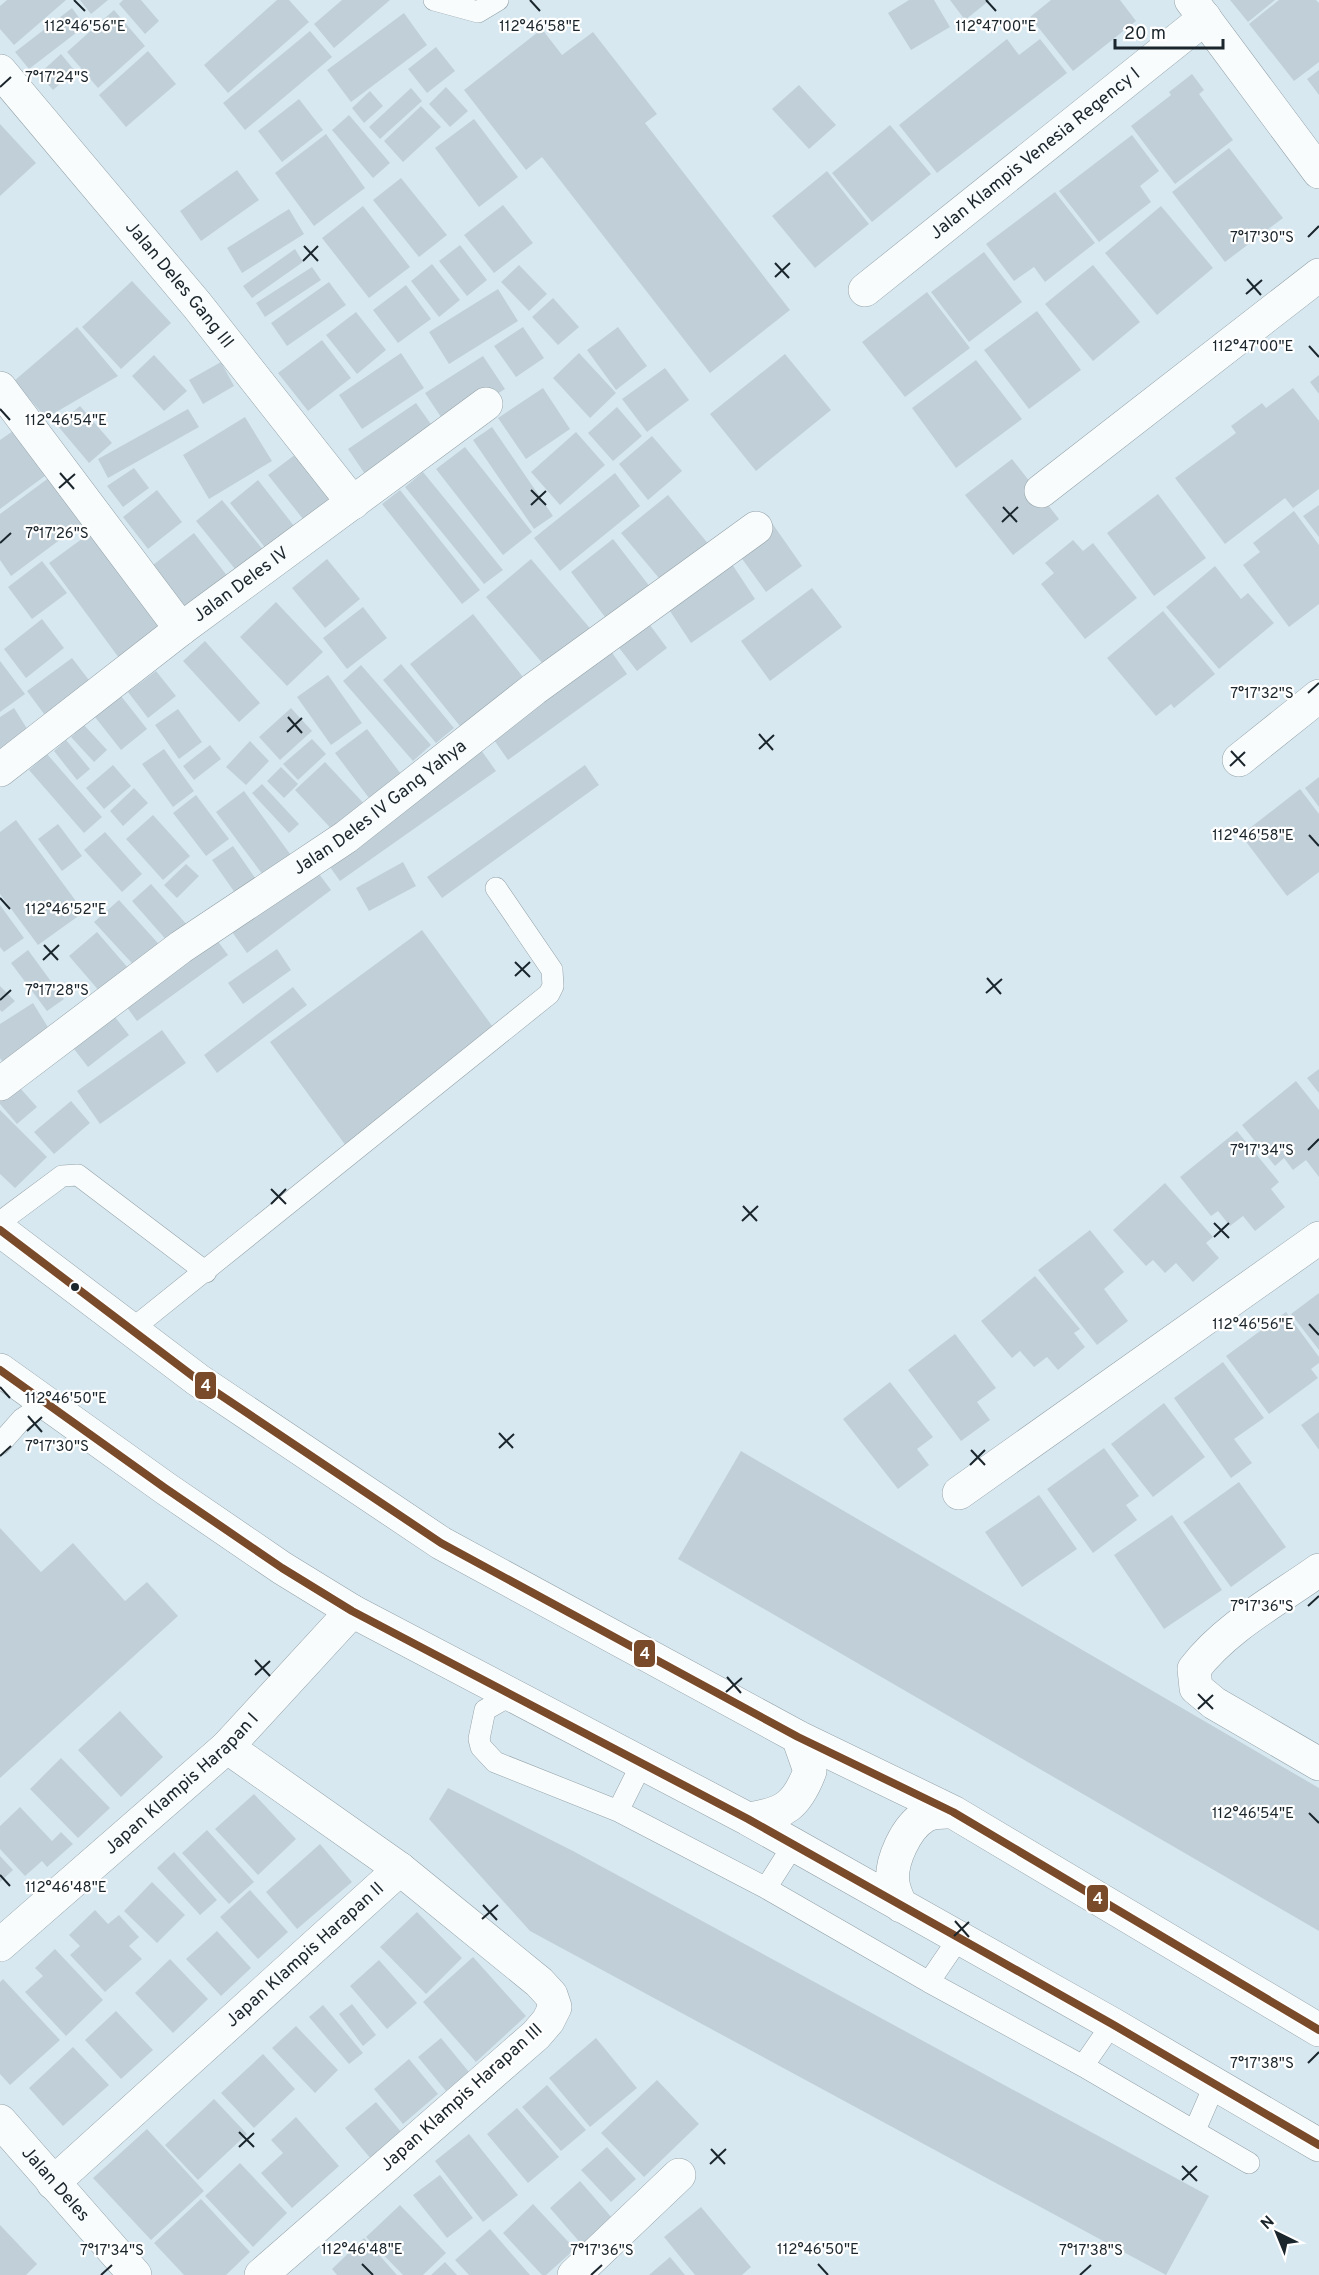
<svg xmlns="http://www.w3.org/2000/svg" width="1319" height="2275" viewBox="0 0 1319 2275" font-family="Overpass,sans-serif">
<rect width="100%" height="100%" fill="#d7e8f1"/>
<path fill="#c1d0d8" d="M7,0H66L14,45L0,29V6Z
M80,0H108L91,14Z
M123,0H141L159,21L145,34L119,4Z
M277,0H289L309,22L228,93L204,65Z
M342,0H390L334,48L314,24Z
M909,0H934L950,27L911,50L888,13Z
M950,0H990L965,20Z
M1051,0H1120L1136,21L1073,71L1030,17Z
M1230,0H1275L1248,22Z
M1279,0H1316L1319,3V62L1294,81L1249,24Z
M72,8L85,26L29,69L15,52Z
M114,10L145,46L98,88L67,52Z
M404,13L427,45L351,102L327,70Z
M542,29L562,55L593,32L657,114L645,123L790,310L710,373L542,157L526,170L464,90Z
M310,31L332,57L245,130L223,103Z
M1007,39L1019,55L1040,39L1067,73L937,173L899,125Z
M436,47L455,71L427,93L408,69Z
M148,51L176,84L126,127L99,95Z
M61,54L75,71L53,90L39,74Z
M1319,70V95L1307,79Z
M1192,74L1204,90L1199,94L1233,140L1175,184L1131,126L1171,95L1169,92Z
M799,85L836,125L809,149L772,109Z
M446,87L468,111L450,127L429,104Z
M411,88L422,101L380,139L369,127Z
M370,91L383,106L364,123L352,108Z
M299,99L323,130L282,162L258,131Z
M421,106L441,127L403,162L384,141Z
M349,115L390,163L373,178L332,130Z
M474,119L518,177L479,207L435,148Z
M0,124L36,163L0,196Z
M890,125L931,174L872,222L832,173Z
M326,134L365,188L314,226L275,173Z
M1132,135L1159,171L1140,186L1151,202L1099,242L1059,191Z
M1229,148L1283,218L1225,262L1172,192Z
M237,170L259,200L201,241L180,211Z
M827,171L869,224L815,268L772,216Z
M401,178L447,235L419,257L373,200Z
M1055,192L1095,243L1045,282L1034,267L1014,281L986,244Z
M503,205L533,243L494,273L464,235Z
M363,206L410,267L369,298L322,238Z
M1161,206L1213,268L1157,315L1105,253Z
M289,209L304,234L242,273L227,248Z
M460,245L487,280L467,296L439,261Z
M295,249L303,262L252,298L243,286Z
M984,252L1022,302L969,342L931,292Z
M432,264L460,300L439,317L411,281Z
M519,265L547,294L529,311L501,282Z
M1093,265L1140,322L1093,361L1045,304Z
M312,267L321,280L265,317L256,303Z
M132,281L171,323L121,369L82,327Z
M329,282L346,305L287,346L271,323Z
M406,285L431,319L398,343L373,310Z
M498,289L518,321L449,364L429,332Z
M927,292L970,348L905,397L862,342Z
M553,298L579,327L558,345L532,317Z
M1037,311L1081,370L1029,409L984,350Z
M356,312L386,350L357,374L326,335Z
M77,327L118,376L46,418L14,381Z
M523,327L544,358L516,377L494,346Z
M618,327L647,366L616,390L587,350Z
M322,340L351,378L308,411L278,373Z
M401,353L424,388L362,429L339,395Z
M579,353L616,393L590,418L553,378Z
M785,354L831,410L756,471L710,414Z
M154,355L187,391L164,411L132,376Z
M483,356L505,389L447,426L425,393Z
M976,360L1022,419L956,468L912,408Z
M221,362L234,386L203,404L189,380Z
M665,368L689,400L647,432L622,399Z
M1319,375V394L1310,382Z
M543,388L570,429L526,459L498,418Z
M1293,388L1319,421V489L1293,508L1285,498L1225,544L1175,478L1236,433L1231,426L1262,403L1266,408Z
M416,403L438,434L369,480L348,449Z
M80,406L112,443L89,463L57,425Z
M617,407L642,436L613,461L588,433Z
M188,409L199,427L108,478L98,459Z
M245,417L272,461L209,499L183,455Z
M492,427L553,516L534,529L473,440Z
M16,429L49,473L0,509V440Z
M576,432L605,465L560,505L531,472Z
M652,436L682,471L648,500L619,464Z
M465,447L532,532L503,555L436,469Z
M300,451L338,499L307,524L268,475Z
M1012,459L1059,519L1013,555L965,495Z
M134,468L149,488L123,507L107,486Z
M423,472L503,570L484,584L405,487Z
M615,473L640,506L560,571L534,538Z
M54,474L88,519L11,576L0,560V514Z
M258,480L298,531L270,554L230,503Z
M157,490L182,522L148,549L123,517Z
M400,490L480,590L462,604L382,504Z
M1158,494L1206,558L1154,596L1107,533Z
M668,495L715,552L669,590L621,533Z
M222,500L270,558L244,580L196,521Z
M1319,505V537L1303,516Z
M1294,511L1319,545V604L1289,627L1243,565L1260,552L1253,543Z
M772,523L802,566L766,592L735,549Z
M94,530L166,630L122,662L49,563Z
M194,533L235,586L193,618L153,565Z
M613,539L654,592L611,625L571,572Z
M1073,540L1083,551L1093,543L1137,598L1085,639L1041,584L1054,573L1045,563Z
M327,559L360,599L325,628L292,588Z
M531,559L594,633L549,671L486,597Z
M42,561L67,593L32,619L8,587Z
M730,561L755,599L691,643L666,605Z
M1215,566L1241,599L1248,593L1274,623L1219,669L1166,607Z
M812,588L842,627L770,681L741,641Z
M276,602L323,652L287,686L240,637Z
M363,607L387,638L347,669L323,638Z
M1163,611L1215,674L1174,708L1171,704L1156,716L1107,658Z
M473,614L527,682L464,731L410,664Z
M644,617L667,648L637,671L613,640Z
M42,619L64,648L26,678L4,649Z
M205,641L260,703L239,722L183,661Z
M606,644L627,674L508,760L487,730Z
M72,658L95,688L50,722L27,691Z
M0,661L25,694L0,712Z
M401,664L454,728L436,743L383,680Z
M361,665L431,745L413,761L343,681Z
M156,671L176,696L148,718L128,692Z
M328,675L362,723L331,745L297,697Z
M121,696L147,729L121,750L95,717Z
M14,708L33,738L0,758V717Z
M291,708L312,731L280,760L259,737Z
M178,709L202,742L179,759L155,725Z
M84,725L107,750L94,762L71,737Z
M367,729L404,778L372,802L335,753Z
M312,739L326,754L298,780L283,764Z
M66,740L90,769L77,780L54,751Z
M250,741L269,761L246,785L226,767Z
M210,745L221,759L194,780L183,766Z
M164,749L194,791L173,807L142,764Z
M481,750L496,771L340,881L325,860Z
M47,754L102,817L84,833L29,770Z
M325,762L370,810L340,838L295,790Z
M113,765L131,786L104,809L86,788Z
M585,765L599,785L442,898L427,877Z
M281,767L298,784L284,798L267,781Z
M1319,777V807L1305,788Z
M262,784L299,824L289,833L252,793Z
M134,788L148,803L123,826L110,811Z
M1300,789L1319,814V872L1287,896L1241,835Z
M244,791L296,862L269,883L216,812Z
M196,795L229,839L206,856L173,813Z
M153,815L190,856L163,880L126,839Z
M16,820L84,912L38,945L0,894V832Z
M58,824L82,856L62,871L38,839Z
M105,832L142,874L122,892L84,850Z
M233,846L260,885L240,900L212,860Z
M403,862L416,886L369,911L356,888Z
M186,864L199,876L177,898L164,885Z
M313,866L331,890L247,953L230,929Z
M151,884L188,926L169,943L132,901Z
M119,900L165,951L141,973L94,922Z
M0,905L24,938L4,952L0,947Z
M422,930L498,1034L346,1146L270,1042Z
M97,932L135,976L107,1000L69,956Z
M214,936L228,955L137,1021L123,1002Z
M277,949L291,970L243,1004L228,983Z
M28,950L64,999L47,1011L11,963Z
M0,986L15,1001L2,1012L0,1010Z
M293,987L307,1005L217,1073L204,1055Z
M33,1003L54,1037L6,1067L0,1058V1024Z
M108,1008L129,1035L88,1067L67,1040Z
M162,1030L186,1063L100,1124L77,1091Z
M1319,1069V1093L1307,1078Z
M12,1079L37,1107L17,1124L0,1104V1090Z
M1296,1081L1319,1110V1177L1306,1160L1293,1170L1284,1158L1275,1166L1242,1125Z
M71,1101L90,1123L54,1154L34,1132Z
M0,1110L47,1157L15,1188L0,1174Z
M1237,1131L1279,1182L1271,1189L1285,1207L1255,1231L1243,1216L1230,1226L1218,1211L1211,1216L1180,1177Z
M1165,1183L1213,1237L1206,1243L1219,1258L1193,1282L1176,1263L1165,1273L1153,1260L1146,1266L1113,1230Z
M1090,1230L1124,1272L1104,1289L1128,1321L1097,1345L1038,1270Z
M1035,1276L1080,1329L1074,1333L1085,1347L1058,1370L1047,1357L1034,1367L1020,1351L1012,1358L981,1321Z
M1319,1293V1350L1291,1314Z
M1286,1312L1319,1357V1363L1311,1369L1318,1378L1269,1414L1226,1356Z
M955,1334L996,1388L977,1402L990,1420L961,1441L908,1370Z
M1223,1362L1264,1418L1234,1439L1252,1463L1231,1478L1174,1398Z
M890,1382L933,1437L917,1449L929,1465L898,1489L843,1419Z
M1164,1403L1205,1457L1153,1497L1111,1444Z
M1319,1412V1450L1301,1425Z
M1104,1448L1139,1496L1126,1505L1137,1520L1093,1553L1047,1489Z
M741,1451L1319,1788V1931L678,1559Z
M1239,1482L1286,1547L1231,1587L1183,1522Z
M1039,1495L1077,1549L1022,1587L985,1532Z
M1172,1515L1222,1590L1164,1629L1114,1555Z
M0,1528L41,1572L73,1543L125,1601L147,1582L178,1616L0,1778Z
M120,1711L163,1757L121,1797L78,1750Z
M61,1758L110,1808L78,1838L30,1789Z
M448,1788L573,1851L1209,2196L1166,2275L530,1931L429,1819Z
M254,1794L296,1839L258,1875L215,1829Z
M20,1807L52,1841L61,1832L73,1844L47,1867L42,1861L25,1876L0,1849V1826Z
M207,1830L254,1882L229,1904L182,1853Z
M320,1844L352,1882L297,1929L266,1892Z
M174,1852L217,1900L200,1915L157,1868Z
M0,1856L13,1870L0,1882Z
M152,1882L185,1915L157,1943L124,1911Z
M250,1890L288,1932L258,1959L220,1917Z
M95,1910L108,1924L119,1915L139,1937L129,1946L142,1959L105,1992L70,1955L80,1946L69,1935Z
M417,1912L462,1958L426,1994L380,1947Z
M217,1931L251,1968L221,1996L186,1959Z
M55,1949L103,2000L66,2036L25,1992L43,1976L35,1968Z
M473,1957L526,2016L476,2062L423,2002Z
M170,1959L208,1999L173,2033L135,1993Z
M379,1960L417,2003L387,2029L350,1986Z
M3,1979L60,2040L10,2085L0,2074V1982Z
M352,2004L376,2035L363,2046L339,2014Z
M323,2005L363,2053L349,2064L309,2017Z
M116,2011L153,2050L121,2079L85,2040Z
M296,2026L338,2070L315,2093L272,2048Z
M441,2038L469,2072L446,2091L418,2057Z
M596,2038L637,2088L590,2127L549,2078Z
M73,2047L109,2085L63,2126L29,2088Z
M263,2054L295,2089L254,2128L221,2093Z
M409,2059L438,2094L403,2124L374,2089Z
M657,2080L699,2124L644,2177L601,2133Z
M547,2085L586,2130L561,2151L522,2107Z
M214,2099L247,2134L198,2180L165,2145Z
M376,2102L402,2133L371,2159L345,2128Z
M517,2108L559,2157L528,2183L487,2134Z
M296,2117L339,2166L292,2208L261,2173L283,2153L271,2140Z
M147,2129L204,2191L151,2240L93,2178Z
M469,2134L518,2195L483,2222L435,2161Z
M607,2147L636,2179L611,2202L581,2170Z
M240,2163L287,2213L253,2247L205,2196Z
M440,2175L473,2218L447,2238L413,2195Z
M580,2181L613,2219L583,2246L550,2208Z
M201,2199L250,2252L226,2275H184L154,2243Z
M533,2204L575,2249L546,2275H542L503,2233Z
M400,2205L446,2253L423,2275H403L366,2237Z
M701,2207L751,2267L742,2275H695L664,2237Z
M0,2225L37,2264L26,2275H0Z
M490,2229L530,2275H469L455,2260Z
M364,2238L397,2275H337L332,2269Z
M670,2257L685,2275H649Z
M445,2262L457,2275H431Z"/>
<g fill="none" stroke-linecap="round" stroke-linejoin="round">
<g stroke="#94a2a8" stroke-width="22">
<path id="lane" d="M434,0L478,12L498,0
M0,1222L62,1176L78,1175L206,1272
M131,1330L549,994L553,986L552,970L496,888
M0,1444L22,1419L46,1403
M511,1695L485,1710L479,1739L481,1747L495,1762L618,1811L766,1888L929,1982L1083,2066L1249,2163
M618,1811L642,1763
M766,1888L794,1844
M929,1982L959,1938
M1083,2066L1112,2024
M1195,2130L1215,2084"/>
</g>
<g stroke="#94a2a8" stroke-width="34">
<g id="street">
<path d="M1191,0L1319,172"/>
<path id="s1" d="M0,71L197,305L353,503"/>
<path id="s2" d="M865,290L1205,18"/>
<path d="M0,388L181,629"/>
<path d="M1041,491L1319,275"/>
<path d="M1239,760L1319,696"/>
<path id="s3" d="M0,770L181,629L486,404"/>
<path id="s4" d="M0,1084L181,947L346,837L534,689L756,528"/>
<path d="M959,1493L1319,1238"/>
<path d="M1319,1570C1277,1600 1226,1627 1194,1669L1196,1688L1214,1703L1319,1764"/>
<path d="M227,1747L400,1869L539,1982L551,1995L555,2007L548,2021L536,2035L261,2275"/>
<path id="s5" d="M0,1945L227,1747L352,1611"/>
<path id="s6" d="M53,2183L400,1869"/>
<path d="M574,2275L679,2175"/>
</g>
</g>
<g stroke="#94a2a8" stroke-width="34">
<g id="secondary">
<path id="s7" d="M0,2121L135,2275"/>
</g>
</g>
<g stroke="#94a2a8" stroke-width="34">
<path id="primary" d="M0,1230L198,1380L441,1543L798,1737L953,1812L1319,2030
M0,1370L165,1488L282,1568L352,1611L748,1819L1112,2024L1319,2145
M748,1819C785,1814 797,1805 810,1771L798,1737
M901,1906C898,1899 894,1891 893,1883C890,1862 906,1827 925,1816C934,1811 944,1812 953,1812"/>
</g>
<use href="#lane" stroke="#f9fcfd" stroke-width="21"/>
<use href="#street" stroke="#f9fcfd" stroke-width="33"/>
<use href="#secondary" stroke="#f9fcfd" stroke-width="33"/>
<use href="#primary" stroke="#f9fcfd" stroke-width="33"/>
<g stroke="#fff" stroke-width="12">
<path id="bus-1" d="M0,1230L198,1380L441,1543L798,1737L953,1812L1319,2030
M0,1370L165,1488L282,1568L352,1611L748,1819L1112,2024L1319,2145"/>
</g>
<use href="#bus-1" stroke="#7a4b2a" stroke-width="8"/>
</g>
<path fill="none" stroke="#1a252c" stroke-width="2" d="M74,0L85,11M530,0L540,11M986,0L996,11M0,87L11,77M1308,237L1319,226M304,246L318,261M303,261L318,246M775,263L789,278M775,277L790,263M1247,279L1261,295M1246,294L1262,280M1309,346L1319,357M0,409L10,420M60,473L74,489M59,488L75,474M531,490L546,505M531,505L546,491M1003,507L1017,522M1002,522L1018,507M0,543L11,533M1308,693L1319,683M288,717L302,733M287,732L302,718M759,734L773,750M759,749L774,735M1231,751L1245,766M1230,766L1245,752M1309,835L1319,846M0,898L10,909M44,945L58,960M43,960L59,945M515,962L530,977M515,976L530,962M987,978L1001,994M986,993L1002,979M0,1000L11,990M1308,1150L1319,1139M271,1189L286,1204M271,1204L286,1189M743,1206L757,1221M742,1221L758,1206M1214,1223L1229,1238M1214,1237L1229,1223M1309,1324L1319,1335M0,1387L10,1398M28,1416L42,1432M27,1431L42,1417M499,1433L513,1448M499,1448L514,1434M971,1450L985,1465M0,1456L11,1446M970,1465L985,1450M1308,1606L1319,1596M255,1660L270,1676M255,1675L270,1661M727,1677L741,1693M726,1692L742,1678M1198,1694L1213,1709M1198,1709L1213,1695M1309,1813L1319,1823M0,1875L10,1886M483,1905L497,1920M482,1919L498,1905M955,1921L969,1937M954,1936L969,1922M1308,2063L1319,2052M239,2132L254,2147M239,2147L254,2133M711,2149L725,2164M710,2164L726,2149M1182,2166L1197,2181M1182,2180L1197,2166M362,2264L373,2275M818,2264L828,2275M101,2275L112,2265M591,2275L602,2265M1080,2275L1091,2265"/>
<circle fill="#1a252c" stroke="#fff" stroke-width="2" cx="75" cy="1287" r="5"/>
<g text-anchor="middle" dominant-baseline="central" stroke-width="4.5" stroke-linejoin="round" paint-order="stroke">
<g font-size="18" fill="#1a252c" stroke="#fff">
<text stroke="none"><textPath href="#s2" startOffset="218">Jalan Klampis Venesia Regency I</textPath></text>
<text stroke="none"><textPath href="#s1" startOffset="279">Jalan Deles Gang III</textPath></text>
<text stroke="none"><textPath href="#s3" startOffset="304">Jalan Deles IV</textPath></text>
<text stroke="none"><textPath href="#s4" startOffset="470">Jalan Deles IV Gang Yahya</textPath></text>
<text stroke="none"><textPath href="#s5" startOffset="243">Japan Klampis Harapan I</textPath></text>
<text stroke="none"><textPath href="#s6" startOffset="340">Japan Klampis Harapan II</textPath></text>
<text transform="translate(462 2098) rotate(-42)">Japan Klampis Harapan III</text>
<text stroke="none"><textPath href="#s7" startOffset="84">Jalan Deles</textPath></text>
</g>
</g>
<g font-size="15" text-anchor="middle" fill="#1a252c" stroke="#fff" stroke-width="4.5" stroke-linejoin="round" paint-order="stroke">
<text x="540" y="31">112°46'58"E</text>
<text x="85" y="31">112°46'56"E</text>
<text x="996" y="31">112°47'00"E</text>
<text x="57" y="82">7°17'24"S</text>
<text x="1262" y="242">7°17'30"S</text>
<text x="1253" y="351">112°47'00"E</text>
<text x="66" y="425">112°46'54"E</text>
<text x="57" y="538">7°17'26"S</text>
<text x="1262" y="698">7°17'32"S</text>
<text x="1253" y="840">112°46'58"E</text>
<text x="66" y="914">112°46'52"E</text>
<text x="57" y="995">7°17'28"S</text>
<text x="1262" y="1155">7°17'34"S</text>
<text x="1253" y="1329">112°46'56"E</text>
<text x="66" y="1403">112°46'50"E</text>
<text x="57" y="1451">7°17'30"S</text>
<text x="1262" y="1611">7°17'36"S</text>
<text x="1253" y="1818">112°46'54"E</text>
<text x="66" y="1892">112°46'48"E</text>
<text x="1262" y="2068">7°17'38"S</text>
<text x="362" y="2254">112°46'48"E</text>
<text x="818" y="2254">112°46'50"E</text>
<text x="112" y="2255">7°17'34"S</text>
<text x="602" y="2255">7°17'36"S</text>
<text x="1091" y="2255">7°17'38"S</text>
</g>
<g stroke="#fff" stroke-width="2">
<rect x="194" y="1371" width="23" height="29" rx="6" fill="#7a4b2a"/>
<rect x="633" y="1639" width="23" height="29" rx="6" fill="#7a4b2a"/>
<rect x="1086" y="1884" width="23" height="29" rx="6" fill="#7a4b2a"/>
</g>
<g font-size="16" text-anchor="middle" font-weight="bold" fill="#fff">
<text x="206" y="1391">4</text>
<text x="645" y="1659">4</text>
<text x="1098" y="1904">4</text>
</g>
<g transform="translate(1277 2233) rotate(317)" stroke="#ffffff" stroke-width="4.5" paint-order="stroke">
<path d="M0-4.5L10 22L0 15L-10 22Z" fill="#1a252c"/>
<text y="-9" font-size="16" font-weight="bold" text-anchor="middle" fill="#1a252c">N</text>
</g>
<path d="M1115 39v9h108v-9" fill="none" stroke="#1a252c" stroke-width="3"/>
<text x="1124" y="39" font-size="18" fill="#1a252c" stroke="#ffffff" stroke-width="4.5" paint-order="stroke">20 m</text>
</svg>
